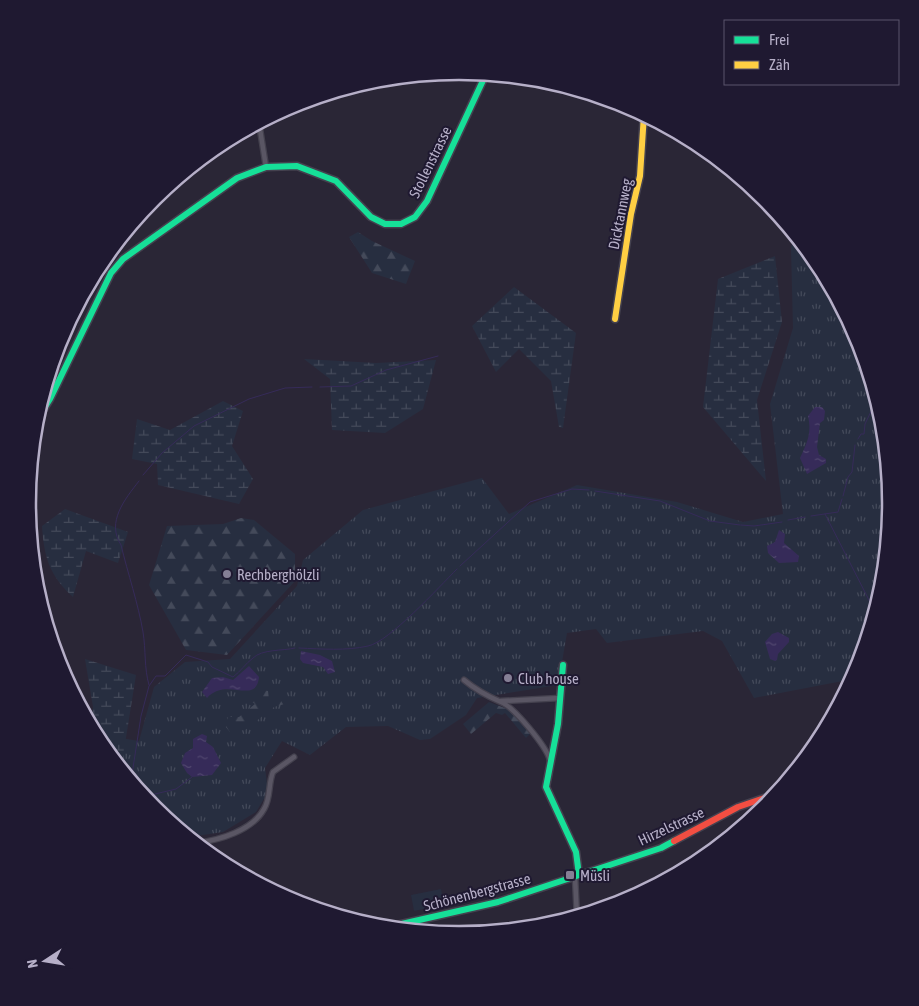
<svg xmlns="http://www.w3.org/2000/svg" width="919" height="1006" viewBox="0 0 919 1006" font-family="'Asap Condensed',sans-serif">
<defs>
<pattern id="grass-tufts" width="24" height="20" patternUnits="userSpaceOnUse" patternTransform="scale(1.25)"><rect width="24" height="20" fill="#272e40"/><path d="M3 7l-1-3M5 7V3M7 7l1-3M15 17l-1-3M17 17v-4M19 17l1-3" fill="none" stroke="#444a5a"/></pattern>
<pattern id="forest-firs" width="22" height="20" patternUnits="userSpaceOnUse" patternTransform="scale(1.25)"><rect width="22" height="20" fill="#272e40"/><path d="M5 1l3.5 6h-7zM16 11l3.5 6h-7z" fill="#444a5a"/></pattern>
<pattern id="wetland-marsh" width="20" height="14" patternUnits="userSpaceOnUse" patternTransform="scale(1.25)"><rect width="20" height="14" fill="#272e40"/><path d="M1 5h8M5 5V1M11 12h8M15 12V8" fill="none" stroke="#444a5a"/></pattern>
<pattern id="water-ripples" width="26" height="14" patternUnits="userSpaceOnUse" patternTransform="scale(1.25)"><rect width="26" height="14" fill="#362b59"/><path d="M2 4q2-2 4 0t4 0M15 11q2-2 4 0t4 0" fill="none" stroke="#51476f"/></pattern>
</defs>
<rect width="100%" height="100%" fill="#2a2636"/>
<path fill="url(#grass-tufts)" d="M794,233C866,321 899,431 887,544C886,558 886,574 883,589C876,616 867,642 859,669L853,679L754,698L722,641L703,631L607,643L596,629L567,633L558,685L477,698L466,715L430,739L420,740L388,726L346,727L310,755L282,741L265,768L268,792L256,812L223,832L189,837L154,808L100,743L96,734L139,741L154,687L185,662L230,659L297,586L303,560L363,510L482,478L509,514L577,485L677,502L743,522L783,514L770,404L793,328L791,248Z"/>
<path fill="url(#forest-firs)" d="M358,232L372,241L415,261L406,284L372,273L349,237Z
M241,518L254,520L295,554V581L227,655L186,650L149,585L167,526L223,524Z
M257,689L268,691L269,700L292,696L295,701L274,707L245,730L230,732L225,726L228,717H239L255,704L249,700Z
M489,702L510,710L530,734L526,738L505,713L502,715L496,713L471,734L463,724Z"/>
<path fill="url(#wetland-marsh)" d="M775,256L782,322L757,400L766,481L703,407L718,279Z
M514,287L576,333L563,428L559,427L551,381L519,349L496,372L472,326Z
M304,359L376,363L436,360L423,409L385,433L332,430L330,379Z
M223,401L243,411L232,446L253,479L239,504L158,485L157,464L132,459L137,419L170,430Z
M65,509L128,532L118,563L86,551L73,597C49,575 44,557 42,526Z
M85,659L136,675L121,769L100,743L90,725L93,707Z"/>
<path fill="#272e40" d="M441,889L444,905L414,911L411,895Z"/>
<path fill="url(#water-ripples)" d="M815,407H822L825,411L824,420L820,423L817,447L819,455L826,459V463L807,474L800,458C807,443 812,433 808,416Z
M779,530L785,534L784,543L799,556L798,562L779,563L768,553L767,546L775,542Z
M778,632L789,638V642L778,654L777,660L775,661L770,659L765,642L772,634Z
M301,651L320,655L332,661L335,672L328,674L323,667L303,663L300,659Z
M249,666L259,677C256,706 226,676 207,698L202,692L212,678L223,677L233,680Z
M202,734L207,736L206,742L213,747L221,763L212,775L192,777L187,773L181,763L185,753L193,748V739Z"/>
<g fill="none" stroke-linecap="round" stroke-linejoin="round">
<path stroke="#362b59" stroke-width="1" d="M320,387L351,386L386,370L438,356
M858,439L861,434H864L865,424L877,399
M143,475L162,453L194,426L249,399L285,388L312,387
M139,481C125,499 106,522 121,545C128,574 138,603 143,632C146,650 144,668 149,685
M595,491L660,501L710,521L740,525
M843,496L848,477L852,472L855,445
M825,514L870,602
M811,516L838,512L842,499
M788,520L805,517
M741,525L754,526L782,522
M460,566L530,502L572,489L589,490
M299,648C322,649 346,651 368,646C389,642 439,587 457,569
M131,781L141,716L149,686L156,676H165L186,655L208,662L212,667L233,677C241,671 245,664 253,658C262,649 283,651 295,648
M147,800L155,794L176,789L192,777"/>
<g stroke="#44414e" stroke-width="7">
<path id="street" d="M259,123L266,167
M464,680C476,690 487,696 501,702C514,707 546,746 550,760
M501,701L560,698
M197,843C219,840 252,831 264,809C271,798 268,784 273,772L294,757
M575,877L577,917"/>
</g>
<g stroke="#44414f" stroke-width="9">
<path id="fast" d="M35,423L50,399L111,273L123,259L237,178L266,167L297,166L336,181L371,217L385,224H401L415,217L427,201L486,74
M563,665L558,724L546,787L576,852L579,875
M384,928L498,902L661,848L674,841"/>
</g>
<g stroke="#44414f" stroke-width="9">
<path id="slow" d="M615,319L631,214L640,176L644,114"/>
</g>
<g stroke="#44414f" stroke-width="9">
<path id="jam" d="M674,841L738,807L776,794"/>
</g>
<use href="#street" stroke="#5a5664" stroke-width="4.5"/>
<use href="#fast" stroke="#16e098" stroke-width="6"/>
<use href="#slow" stroke="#ffcf43" stroke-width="6"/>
<use href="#jam" stroke="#f24e42" stroke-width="6"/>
</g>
<g fill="#857f95" stroke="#1f1931" stroke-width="2">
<circle cx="227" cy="574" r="5"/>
<circle cx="508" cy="678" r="5"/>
<rect x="565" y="870" width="10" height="10" rx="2.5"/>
</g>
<g text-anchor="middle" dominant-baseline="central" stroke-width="4" stroke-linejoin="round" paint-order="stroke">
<g font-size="15" fill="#b6afc8" stroke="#1f1931">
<text transform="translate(430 162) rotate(-64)">Stollenstrasse</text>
<text transform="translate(620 214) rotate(-79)">Dicktannweg</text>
<text transform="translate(671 826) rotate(-25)">Hirzelstrasse</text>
<text transform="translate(477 892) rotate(-15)">Schönenbergstrasse</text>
</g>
<g font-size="15" fill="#b6afc8" stroke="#1f1931" text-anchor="start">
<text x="237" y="574">Rechberghölzli</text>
<text x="518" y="678">Club house</text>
<text x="580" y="875">Müsli</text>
</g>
</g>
<path d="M0 0H919V1006H0ZM36 503a423 423 0 1 1 846 0a423 423 0 1 1-846 0Z" fill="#1f1931" fill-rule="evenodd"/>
<path fill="none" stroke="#b6afc8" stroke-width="2.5" d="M36 503a423 423 0 1 1 846 0a423 423 0 1 1-846 0Z"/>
<rect x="724" y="20" width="175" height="65" fill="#1f1931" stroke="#5b556d"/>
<rect x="734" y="36" width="25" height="8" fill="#16e098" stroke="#5b556d"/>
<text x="769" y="45" font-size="15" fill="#b6afc8">Frei</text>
<rect x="734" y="61" width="25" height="8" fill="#ffcf43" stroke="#5b556d"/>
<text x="769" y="70" font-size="15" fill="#b6afc8">Zäh</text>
<g transform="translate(45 961) rotate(258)" stroke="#1f1931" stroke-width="4" paint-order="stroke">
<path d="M0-4L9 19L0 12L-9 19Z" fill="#b6afc8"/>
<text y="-8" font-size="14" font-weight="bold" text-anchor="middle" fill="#b6afc8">N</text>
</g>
</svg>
